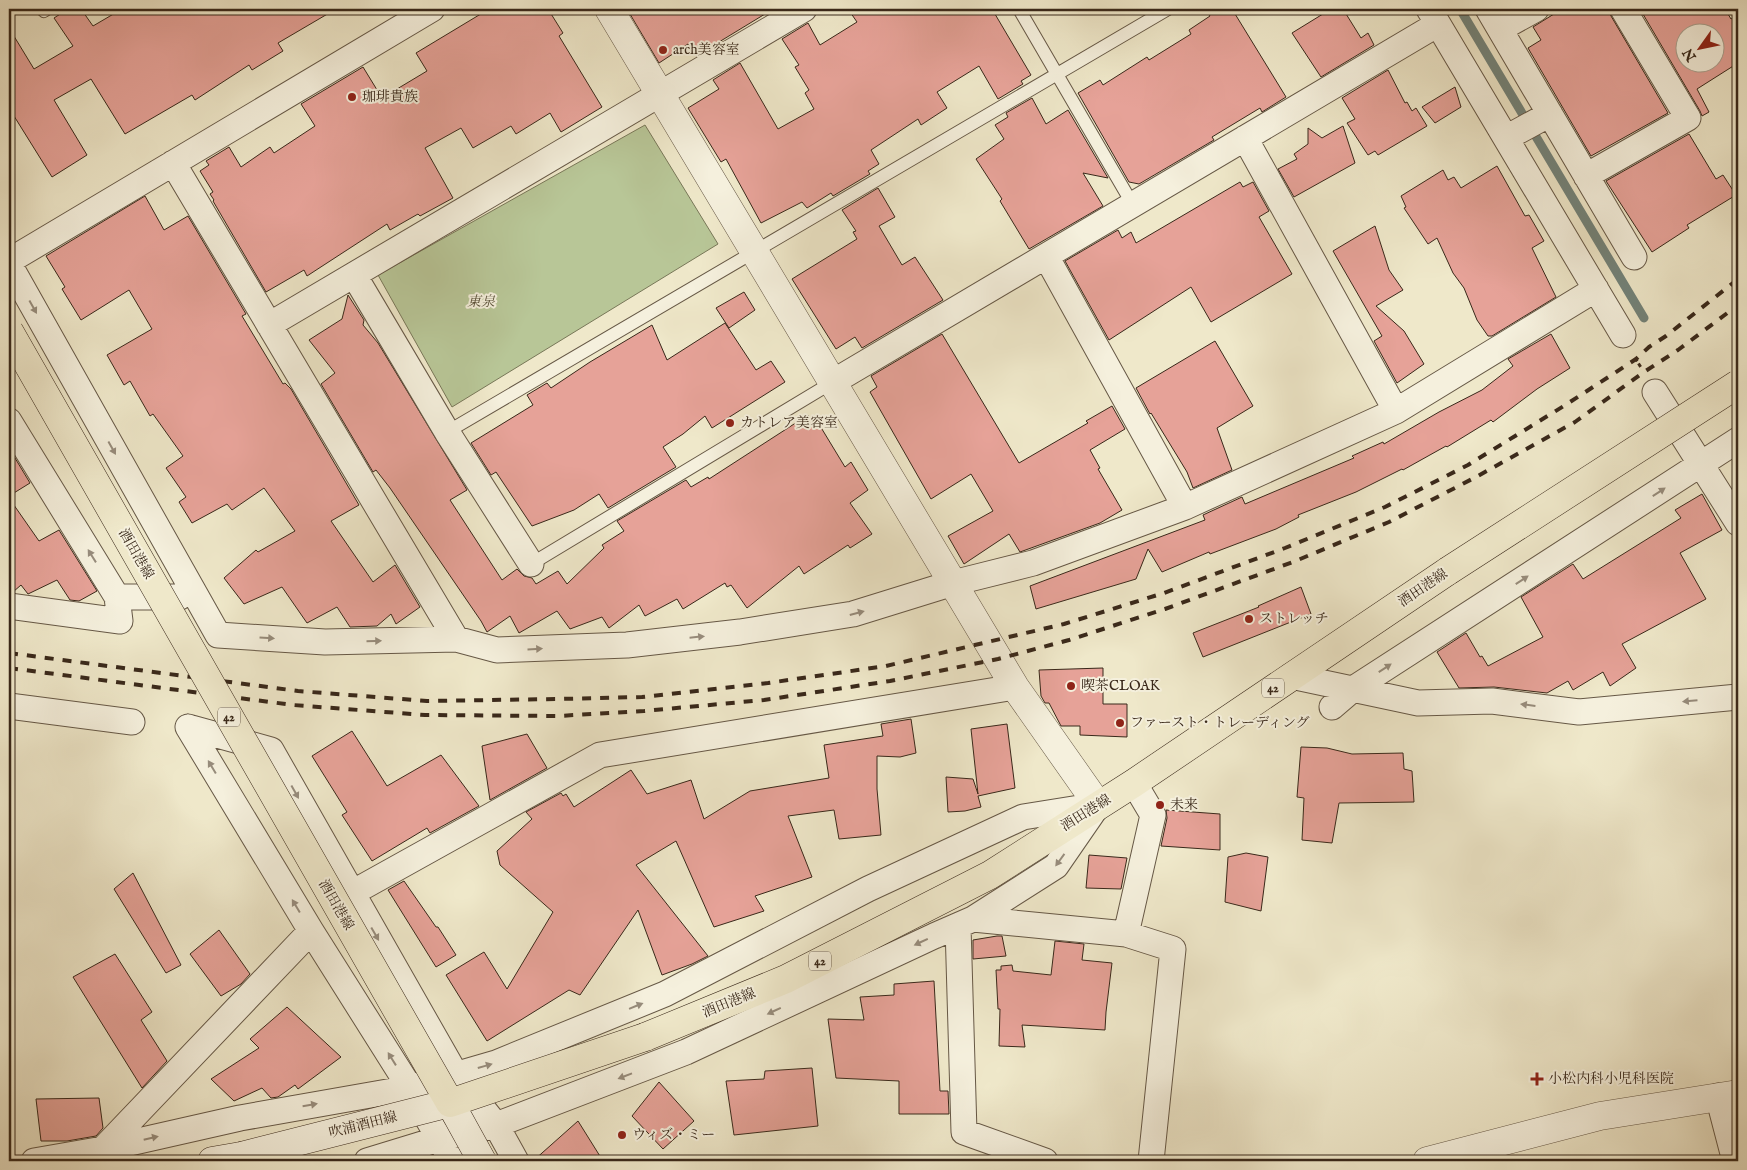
<svg xmlns="http://www.w3.org/2000/svg" width="1747" height="1170" viewBox="0 0 1747 1170" font-family="'IM FELL English','Noto Serif JP',serif">
<rect width="100%" height="100%" fill="#efe8ca"/>
<filter id="stains"><feTurbulence type="fractalNoise" baseFrequency=".004" numOctaves="4"/><feColorMatrix values="0 0 0 0 .2 0 0 0 0 .09 0 0 0 0 .02 0 0 0 .5 -.17"/></filter>
<radialGradient id="worn" r=".72"><stop offset=".6" stop-color="#630" stop-opacity="0"/><stop offset="1" stop-color="#630" stop-opacity=".3"/></radialGradient>
<path fill="#b8c697" stroke="#787758" d="M645,125L718,244L452,407L378,275Z"/>
<g fill="none" stroke-linecap="round" stroke-linejoin="round">
<path stroke="#73837a" stroke-width="9" d="M1460,9L1644,318"/>
</g>
<path fill="#e6a298" stroke="#39281a" fill-rule="evenodd" d="M68,9H81L93,26L122,9H336L278,43L283,51L252,70L249,65L195,100L192,95L125,134L91,79L54,100L87,155L52,177L9,108V28L34,69L73,46L54,18Z
M489,9H548L563,33L559,36L602,107L561,132L550,113L516,134L511,126L473,148L461,128L425,148L453,198L420,216L418,214L390,230L387,224L307,276L304,270L266,292L213,201L214,200L210,194L213,192L200,171L209,165L206,161L229,147L241,167L270,147L274,153L315,126L301,104L363,67L382,98L427,71L416,53Z
M627,9H776L766,15L765,14L696,56L688,44L659,63Z
M848,9H992L1031,75L1021,81L1023,84L998,99L979,66L937,92L947,108L921,125L918,119L871,150L879,164L868,171L870,174L833,196L831,193L807,208L802,202L761,223L726,159L721,162L688,108L719,89L713,80L740,63L778,129L814,109L805,93L809,90L795,67L799,65L782,39L808,23L820,45L857,22Z
M1206,9H1232L1286,97L1262,112L1260,108L1212,137L1214,140L1139,184L1129,182L1078,93L1100,80L1103,85L1147,57L1149,60L1191,34L1189,30L1210,16Z
M1331,9H1343L1361,38L1368,33L1374,45L1321,77L1292,33Z
M1562,9H1609L1611,16L1668,113L1591,156L1528,48L1541,40L1533,27Z
M1640,9H1725L1731,19L1738,15V63L1697,89L1709,112L1702,116L1700,111ZM1684,32H1714V62H1684Z
M1388,70L1405,103L1407,102L1412,111L1416,108L1427,126L1378,155L1375,151L1368,155L1347,123L1355,119L1342,98Z
M1455,87L1461,107L1435,123L1422,107Z
M1032,98L1046,124L1068,110L1108,178L1083,173L1103,206L1029,249L1000,201L1002,199L976,159L1004,139L995,125L1008,117L1006,113Z
M1343,126L1355,163L1294,197L1278,169L1297,159L1294,154L1308,144V128L1322,138Z
M1689,134L1716,179L1723,175L1736,195L1687,225L1689,228L1652,252L1606,181Z
M1497,166L1525,216L1529,215L1544,241L1532,248L1556,297L1492,336H1488L1477,320L1464,288L1453,273L1437,238L1428,244L1404,208L1406,207L1401,196L1443,170L1448,180L1454,177L1461,188Z
M1240,182L1243,187L1253,182L1269,211L1259,217L1292,274L1211,322L1191,287L1109,340L1065,261L1118,230L1122,238L1131,232L1136,243Z
M878,188L895,217L879,226L902,265L915,257L943,300L862,348L855,337L836,349L792,279L857,239L853,232L856,231L842,210Z
M145,196L164,230L188,216L246,314L242,316L283,384L285,383L291,389L359,505L331,521L373,582L395,565L420,607L396,624L391,614L377,626L350,627L337,607L307,623L282,587L244,604L224,578L256,550L258,552L295,531L264,488L232,510L227,504L192,523L179,502L186,497L166,468L183,456L153,414L150,416L130,381L124,385L107,355L152,329L129,290L81,320L62,289L65,287L46,256Z
M1375,226L1389,270L1403,290L1376,306L1404,331L1424,364L1397,383L1374,341L1382,336L1333,251Z
M744,292L755,310L729,328L716,308Z
M348,295L364,320L363,325L378,343L467,490L450,500L502,580L517,569L524,576L532,578L536,584L558,571L567,584L604,548L602,545L624,531L617,521L686,480L691,487L708,477L709,479L808,415L810,419L814,416L845,467L851,462L868,490L850,503L872,534L850,548L848,545L804,574L799,566L747,608L731,585L727,587L725,583L683,609L677,599L645,616L639,605L609,628L602,617L570,629L557,611L519,633L510,616L487,632L481,621L390,488L376,470L373,472L321,384L335,373L309,340L342,319Z
M725,323L756,370L771,361L785,382L712,428L705,416L683,434L663,447L676,467L608,508L599,494L574,510L532,526L496,472L491,475L471,443L533,405L527,395L547,383L551,388L590,362L652,325L667,360Z
M942,334L1019,463L1088,423L1086,421L1112,406L1125,429L1090,450L1100,468L1098,469L1122,510L1100,523L1020,552L1009,534L964,564L948,536L993,511L971,474L931,499L870,392L877,387L871,376Z
M1551,334L1570,368L1537,389L1493,422L1491,420L1447,447L1446,446L1403,470L1402,469L1356,492L1298,515L1299,517L1276,529L1210,554L1209,552L1162,572L1148,549L1136,579L1036,609L1030,586L1205,520L1203,515L1242,497L1245,504L1354,458L1352,456L1383,442L1384,444L1439,412L1482,390L1513,366L1508,359Z
M1215,341L1253,406L1217,428L1232,470L1193,488L1187,472L1151,413L1150,414L1136,388Z
M9,448L30,483L9,496Z
M1702,494L1722,530L1680,553L1706,599L1622,644L1636,668L1610,686L1603,672L1573,690L1568,681L1547,693L1494,687L1459,688L1437,652L1466,633L1480,657L1482,656L1488,666L1543,637L1521,597L1573,564L1583,579L1681,518L1675,510Z
M9,498L39,541L59,530L97,591L79,601L70,600L57,580L28,594L21,585L13,592H9Z
M1301,587L1311,614L1203,657L1193,633L1259,607L1258,606Z
M1103,668V704H1127V737L1080,735V726H1061L1049,703H1045L1041,696L1039,670Z
M911,719L916,753L900,757L877,756V789L881,835L839,839L834,810L788,816L812,877L755,896L764,911L714,927L676,841L636,865L708,956L692,964L662,975L638,910L580,995L569,990L487,1041L446,975L484,952L507,989L553,912L500,865L497,851L532,819L526,812L561,793L563,796L566,794L574,807L631,770L647,794L691,780L704,819L750,791L829,778L824,745L883,736L881,724Z
M1007,724L1015,788L978,796L981,807L965,811L948,812L946,777L973,779L978,794L971,729Z
M352,731L387,786L441,755L479,806L430,833L427,828L372,861L342,815L347,812L312,756Z
M527,734L547,768L490,800L482,746Z
M1301,747L1327,748L1352,754L1403,753L1404,769L1412,771L1414,802L1339,803L1332,843L1302,840L1304,798L1297,797Z
M1166,810L1220,814V850L1161,846L1167,818Z
M1246,853L1268,857L1261,911L1225,902L1228,857Z
M1089,855L1127,858L1121,889L1086,888Z
M133,873L181,965L166,973L114,889Z
M404,881L436,927H438L456,955L436,967L388,890Z
M219,930L250,974L241,984L221,996L190,954Z
M997,936H1002L1006,956L973,959V940Z
M1055,941L1084,944L1082,960L1112,963L1106,1012L1105,1030L1022,1025L1025,1047L999,1046L1000,1009H998L996,970H1001V966L1012,965L1013,971L1051,975Z
M115,954L152,1012L141,1020L167,1061L142,1088L73,977Z
M934,981L940,1091H948L949,1114H899V1081L836,1078L828,1019L864,1020L860,997L894,995V984Z
M287,1007L341,1057L298,1089L295,1085L278,1097L271,1098L262,1088L234,1101L211,1079L259,1048L250,1039Z
M812,1068L818,1126L734,1135L726,1081L764,1079L765,1071Z
M659,1082L694,1121L663,1149L632,1116Z
M99,1098L103,1128L96,1136L67,1141H41L36,1099Z
M578,1121L603,1161H533Z"/>
<g fill="none" stroke-linecap="round" stroke-linejoin="round">
<g stroke="#665846" stroke-width="14">
<path id="service" d="M42,9L44,11L47,9
M1019,9L1133,205
M447,432L1168,9
M531,564L833,382"/>
</g>
<g stroke="#665846" stroke-width="27">
<path id="minor" d="M1429,9L1623,335
M1488,9L1634,257
M1500,29L1536,9
M1245,138L1396,411L1596,289
M1506,138L1550,114
M173,163L456,639
M1586,176L1688,118L1623,9
M1046,256L1185,507L1396,411
M9,261L432,9
M9,264L218,635L325,642L456,639L497,650L627,645L740,632L853,614L953,583L1033,563L1185,507
M354,275L447,432L531,564
M269,325L804,9
M833,382L1438,24
M1655,392L1738,523
M9,421L117,597L120,621L9,606
M117,597H180
M1291,676L1418,703L1492,701L1579,712L1738,697
M9,706L132,722
M1332,707L1353,689L1738,440
M188,727L271,750L456,1075L496,1125L516,1161
M188,727L311,931L410,1088L452,1161
M352,893L600,755L1015,687
M973,919L1126,934L1173,949L1151,1161
M958,926L964,1132L1045,1161
M1126,934L1153,815L1134,783
M1718,1096L1735,1161
M103,1149L311,931
M34,1161L103,1149L240,1118L410,1088L496,1063L665,994L868,889L1023,817L1098,805
M367,1161L439,1139L496,1125L686,1052L934,936L973,919L1056,866L1096,808"/>
</g>
<g stroke="#665846" stroke-width="29">
<path id="tertiary" d="M609,9L1015,687L1098,805
M1427,1161L1600,1116L1738,1094"/>
</g>
<g stroke="#39281a" stroke-width="29">
<path id="secondary" d="M212,1161L241,1156"/>
</g>
<g stroke="#39281a" stroke-width="29">
<path id="primary" d="M645,1037L786,979L990,875L1134,783L1448,571"/>
</g>
<path stroke="#39281a" stroke-width="3" stroke-dasharray="4 2.5" stroke-linecap="butt" d="M1635,358L1642,369"/>
<use href="#service" stroke="#f5f0dd" stroke-width="12"/>
<use href="#minor" stroke="#f5f0dd" stroke-width="25"/>
<use href="#tertiary" stroke="#f5f0dd" stroke-width="28"/>
<use href="#secondary" stroke="#f5f0dd" stroke-width="28"/>
<use href="#primary" stroke="#efe8ca" stroke-width="28"/>
<path stroke="#39281a" stroke-width="4" stroke-dasharray="9 9" stroke-linecap="butt" d="M9,653L298,691L427,701L558,699L642,697L768,683L886,666L1064,624L1164,593L1285,548L1385,507L1468,465L1567,404L1636,359L1649,347L1666,336L1738,279
M9,668L293,705L425,715L558,716L644,711L764,700L890,681L998,659L1069,640L1165,609L1293,562L1389,522L1476,477L1575,422L1644,372L1678,350L1738,305"/>
<g stroke="#39281a" stroke-width="29" stroke-linecap="butt">
<path id="secondary-bridge" d="M241,1156L450,1103L482,1161"/>
</g>
<g stroke="#39281a" stroke-width="29" stroke-linecap="butt">
<path id="primary-bridge" d="M9,331L450,1103L645,1037
M1448,571L1738,384"/>
</g>
<use href="#secondary-bridge" stroke="#f5f0dd" stroke-width="28"/>
<use href="#primary-bridge" stroke="#efe8ca" stroke-width="28"/>
</g>
<defs><path id="oneway-solid" d="M-6-.8H1V-3.2L6.5 0L1 3.2V.8H-6Z" transform="scale(1.25)"/></defs>
<g fill="#978c7c">
<use href="#oneway-solid" transform="translate(33 307) rotate(61)"/>
<use href="#oneway-solid" transform="translate(112 448) rotate(61)"/>
<use href="#oneway-solid" transform="translate(1659 492) rotate(-33)"/>
<use href="#oneway-solid" transform="translate(92 556) rotate(-122)"/>
<use href="#oneway-solid" transform="translate(1522 580) rotate(-33)"/>
<use href="#oneway-solid" transform="translate(857 613) rotate(-15)"/>
<use href="#oneway-solid" transform="translate(697 637) rotate(-6)"/>
<use href="#oneway-solid" transform="translate(267 638) rotate(4)"/>
<use href="#oneway-solid" transform="translate(374 641) rotate(-1)"/>
<use href="#oneway-solid" transform="translate(535 649) rotate(-3)"/>
<use href="#oneway-solid" transform="translate(1385 668) rotate(-33)"/>
<use href="#oneway-solid" transform="translate(1690 701) rotate(175)"/>
<use href="#oneway-solid" transform="translate(1528 705) rotate(-173)"/>
<use href="#oneway-solid" transform="translate(212 767) rotate(-121)"/>
<use href="#oneway-solid" transform="translate(295 792) rotate(61)"/>
<use href="#oneway-solid" transform="translate(1060 860) rotate(126)"/>
<use href="#oneway-solid" transform="translate(296 906) rotate(-121)"/>
<use href="#oneway-solid" transform="translate(375 934) rotate(60)"/>
<use href="#oneway-solid" transform="translate(921 942) rotate(155)"/>
<use href="#oneway-solid" transform="translate(636 1006) rotate(-22)"/>
<use href="#oneway-solid" transform="translate(774 1011) rotate(155)"/>
<use href="#oneway-solid" transform="translate(392 1059) rotate(-122)"/>
<use href="#oneway-solid" transform="translate(485 1066) rotate(-16)"/>
<use href="#oneway-solid" transform="translate(625 1076) rotate(159)"/>
<use href="#oneway-solid" transform="translate(310 1105) rotate(-10)"/>
<use href="#oneway-solid" transform="translate(151 1138) rotate(-13)"/>
</g>
<g fill="#8f2418" stroke="#f5f0dd" stroke-width="2">
<circle cx="663" cy="50" r="5"/>
<circle cx="352" cy="97" r="5"/>
<circle cx="730" cy="423" r="5"/>
<circle cx="1249" cy="619" r="5"/>
<circle cx="1071" cy="686" r="5"/>
<circle cx="1120" cy="723" r="5"/>
<circle cx="1160" cy="805" r="5"/>
<path d="M1534.5 1071.5h5v5h5v5h-5v5h-5v-5h-5v-5h5z"/>
<circle cx="622" cy="1135" r="5"/>
</g>
<g text-anchor="middle" dominant-baseline="central" stroke-width="4" stroke-linejoin="round" paint-order="stroke">
<g fill="#f5f0dd" stroke="#716454" stroke-width="1">
<rect x="1262" y="678.5" width="22" height="19" rx="4"/>
<rect x="218" y="707.5" width="22" height="19" rx="4"/>
<rect x="809" y="951.5" width="22" height="19" rx="4"/>
</g>
<g font-size="12" font-weight="bold" fill="#39281a">
<text x="1273" y="688">42</text>
<text x="229" y="717">42</text>
<text x="820" y="961">42</text>
</g>
<g font-size="14" fill="#39281a" stroke="#f5f0dd" text-anchor="start">
<text x="673" y="50">arch美容室</text>
<text x="362" y="97">珈琲貴族</text>
<text x="740" y="423">カトレア美容室</text>
<text x="1259" y="619">ストレッチ</text>
<text x="1081" y="686">喫茶CLOAK</text>
<text x="1130" y="723">ファースト・トレーディング</text>
<text x="1170" y="805">未来</text>
<text x="1548" y="1079">小松内科小児科医院</text>
<text x="632" y="1135">ウィズ・ミー</text>
</g>
<g font-size="14" font-style="italic" fill="#595039" stroke="#f5f0dd">
<text x="481" y="302">東泉</text>
</g>
<g font-size="14" fill="#39281a" stroke="#f5f0dd">
<text transform="translate(136 554) rotate(60)">酒田港線</text>
<text transform="translate(1423 588) rotate(-34)">酒田港線</text>
<text transform="translate(1086 813) rotate(-32)">酒田港線</text>
<text transform="translate(336 905) rotate(60)">酒田港線</text>
<text transform="translate(729 1003) rotate(-22)">酒田港線</text>
<text transform="translate(363 1125) rotate(-14)">吹浦酒田線</text>
</g>
</g>
<rect width="1747" height="1170" fill="none" stroke="#efe8ca" stroke-width="30"/>
<rect x="10" y="10" width="1727" height="1150" fill="none" stroke="#39281a" stroke-width="2.5"/>
<rect x="15" y="15" width="1717" height="1140" fill="none" stroke="#39281a"/>
<g transform="translate(1700 48) rotate(237)"><circle r="24" fill="#f5f0dd" stroke="#aaa08f"/>
<path d="M0-4L9 19L0 12L-9 19Z" fill="#8f2418"/>
<text y="-8" font-size="14" font-weight="bold" text-anchor="middle" fill="#39281a">N</text>
</g>
<rect width="100%" height="100%" filter="url(#stains)"/>
<rect width="100%" height="100%" fill="url(#worn)"/>
</svg>
